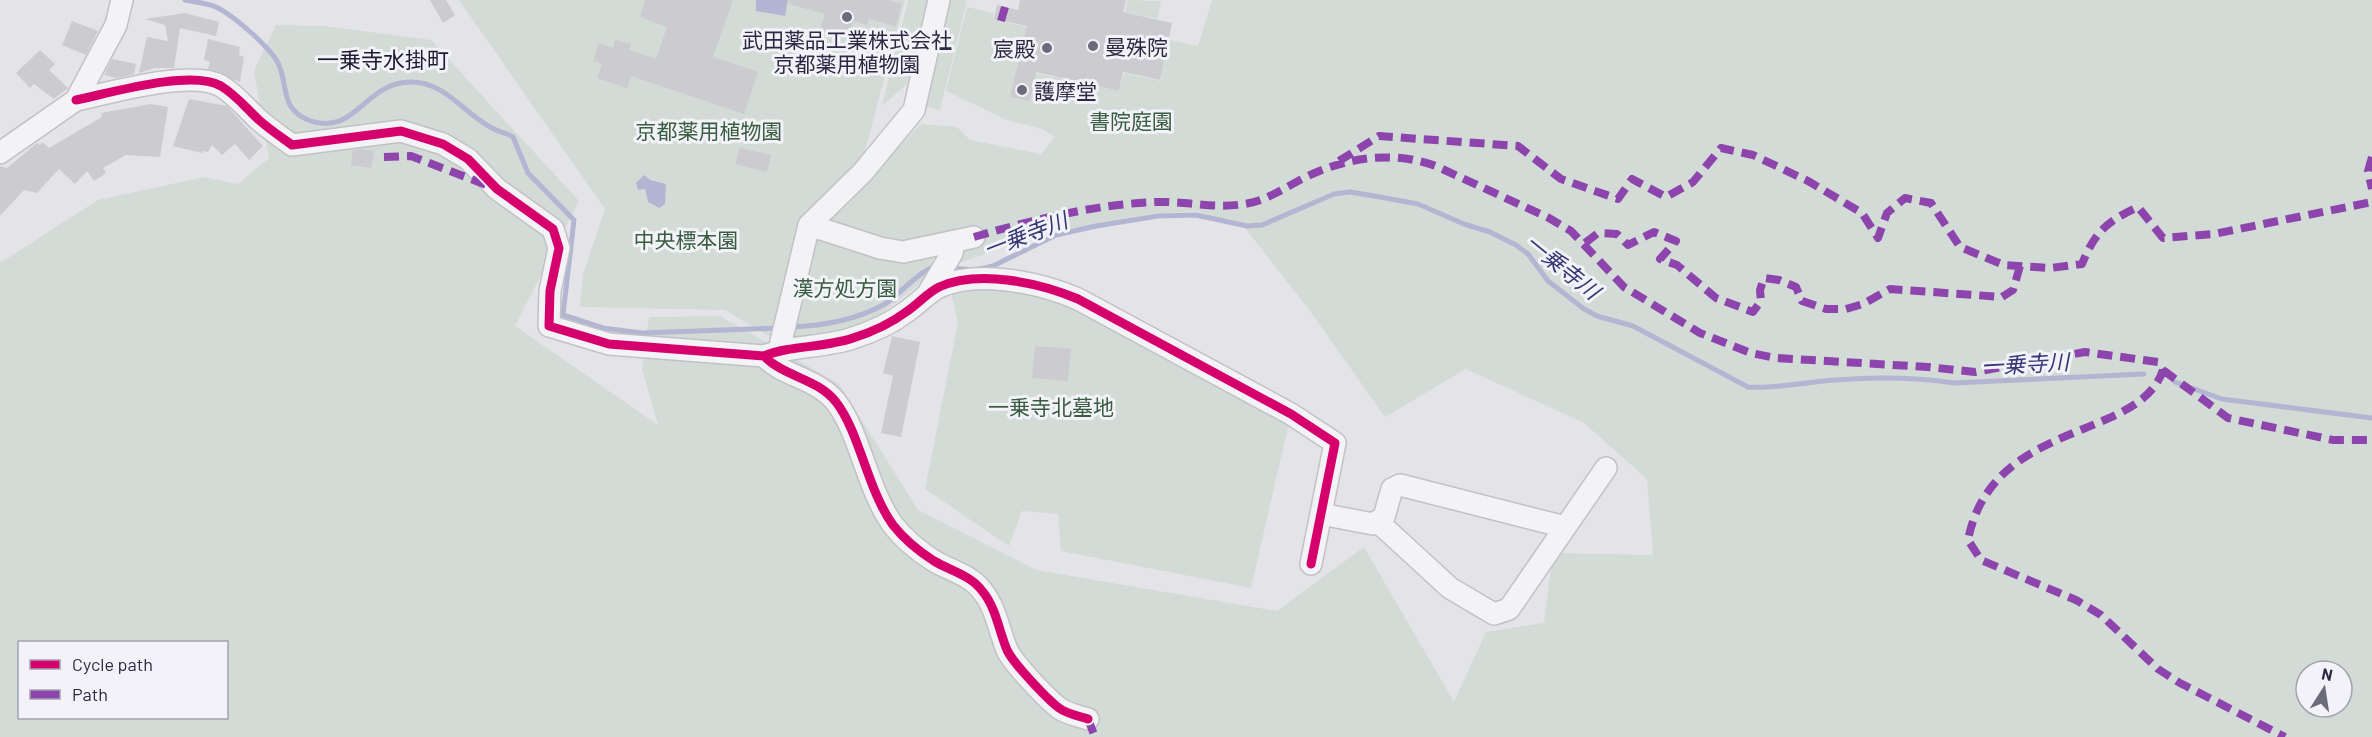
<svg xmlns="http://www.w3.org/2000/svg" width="2372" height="737" viewBox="0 0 2372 737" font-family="Barlow,'Noto Sans JP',sans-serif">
<rect width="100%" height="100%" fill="#e4e4e8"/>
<path fill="#d2dbd5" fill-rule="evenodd" d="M459,0H905L860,170L803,220L772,338L725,310L580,307L583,274L605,209Z
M908,0H927L907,84L882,106Z
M947,0H967L940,110L921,106Z
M1127,0L1161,1L1158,19L1125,12Z
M1212,0H2372V737H0V263L98,200L204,177L238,184L269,158L254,71L276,25L323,26L431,40L579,201L515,326L658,425L642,369L649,317L720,316L839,384L918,510L1036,570L1277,611L1364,547L1454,702L1486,632L1544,623L1553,553L1653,555L1647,479L1584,423L1466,369L1385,417L1310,311L1245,228L1197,211L1151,214L1040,235L959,263L957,234L894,248L830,226V214L921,124L957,127L970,140L1041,154L1055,137L1042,129L1007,120L946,91L967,7L994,13L993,19L1027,27L1017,69L1119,91L1124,73L1160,81L1169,40L1198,46ZM20,642H226V718H20ZM2306,671H2342V707H2306Z
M815,235L900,262L934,257L929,276L872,321L788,344Z
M1015,279L1291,414L1251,588L1061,551L1058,514L1022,511L1009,546L925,489L958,322L949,285Z"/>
<path fill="#b3b6d2" d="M756,0H788L785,16L756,11Z
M644,175L650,180L666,184L665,204L659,208L648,202L645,189L638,190L636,183Z"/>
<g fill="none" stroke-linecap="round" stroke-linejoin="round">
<path stroke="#b3b6d2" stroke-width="5" d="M185,0C194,2 208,3 216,7C233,15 267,45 277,61C289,82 279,107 306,119C355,140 363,82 411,82C446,82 464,114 492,128C499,132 507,133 513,137L528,173L574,220L563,315L603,328L642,333L781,328
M949,268L975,270L993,266L1056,235L1096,226L1158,216L1196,215L1247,226L1262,225L1334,194L1350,192L1380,197L1418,204L1464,224L1490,232L1516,245L1528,254L1548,281L1584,309L1597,316L1633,326L1748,387C1777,389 1805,382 1835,380C1874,377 1915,377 1954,383L2144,374
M790,327C823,326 856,320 885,304C898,296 925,265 937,267
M2175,382L2222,399L2372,418"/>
</g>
<path fill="#cbcbd0" d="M430,0H446L455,15L443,23Z
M645,0H733L713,57L758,72L744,114L631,76L627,88L597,78L602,64L593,61L599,43L613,48L615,40L631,44L629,50L656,59L667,27L640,17Z
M789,0H888L902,4L896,26L869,19L867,25L853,21L850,31L837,29L835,35L820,31L825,14L789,4Z
M1020,0H1126L1123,12L1172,23L1160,80L1123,72L1119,91L1036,72L1030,101L1010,97L1027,26L994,19L997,5L1018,10Z
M185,13L219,22L216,36L180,28L174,68H154L139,73L147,37L168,41L165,25L145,19Z
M72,21L98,31L86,55L62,45Z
M208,39L240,47L239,55L244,57L240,82L208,69L210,62L204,60Z
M40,50L55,64L49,70L68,88L54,99L34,84L30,88L16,73Z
M112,59L136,64L134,74L117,78L104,75Z
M189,99L227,106L263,146L249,160L235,144L222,155L212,145L208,152L203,151L202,153L173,146Z
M151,104L168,107L160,157L126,155L103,168L106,173L94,181L87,171L75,184L59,169L37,193L24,190L0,216V166L7,168L37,143L40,145L42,142L49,148L102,117L101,113Z
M740,148L771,155L767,172L735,164Z
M360,149L374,151L371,168L351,165L353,150Z
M892,336L920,342L901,437L881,433L893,376L883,373Z
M1035,346L1071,349L1068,381L1032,378Z"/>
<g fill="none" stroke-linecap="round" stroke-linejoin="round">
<g stroke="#c1c1c6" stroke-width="24">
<path id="minor" d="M76,100C110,93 191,69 221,86C236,95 246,108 259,120C269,129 281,137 292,145L401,131L443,144L468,159L497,189L553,229L559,248L550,291L549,326L609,344L764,356C791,345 824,348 853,338C872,332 890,324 906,312C918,304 927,293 939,287C979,269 1040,283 1078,299L1291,414L1335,443L1311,564
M0,153L76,100L116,25L122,0
M809,225L880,248L903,252L974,237
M927,295L952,253L954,242
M779,350L809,225L863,172L914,110L939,0
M764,356C784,377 817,378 836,402C860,433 867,489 893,525C903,538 920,552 934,561C951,571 971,575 983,592C996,608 999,631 1007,650C1013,663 1047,699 1059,708C1067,714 1079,716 1088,719
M1321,514L1373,524L1384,517L1392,489L1400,485L1565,527
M1377,521L1450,588L1494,614L1509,609L1606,468"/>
</g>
<use href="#minor" stroke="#f3f3f5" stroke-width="21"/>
<path stroke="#8e44ad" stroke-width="8" stroke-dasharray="15 8" stroke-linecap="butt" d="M1001,21L1005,7
M384,157L411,156L489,186
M2372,157L2368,171L2372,189
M1339,161L1379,136L1518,146L1561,179L1618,199L1632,179L1666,197L1693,182L1721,148L1753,155L1808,181L1862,213L1878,238L1887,213L1905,198L1931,203L1960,247L2004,265L2050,268L2082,264C2095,232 2107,221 2138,207L2163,238L2214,234L2372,202
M974,237C1032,220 1096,204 1157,202C1186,201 1215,209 1244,204C1267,201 1285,187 1306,177C1347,157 1395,150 1438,167L1549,218L1571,231L1624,287L1700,333L1751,353L1776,358L1928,367L1975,372L2085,352L2158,362L2163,370C2139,442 1992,418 1968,540L1981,560L2076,600L2101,615L2158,669L2180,683L2285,737
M1585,243L1598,233L1617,234L1628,245L1654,232L1676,241L1660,259L1677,265L1716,298L1753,312L1761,301L1760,290L1764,278L1779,280L1796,287L1802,301L1826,309H1846L1863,304L1890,289L2002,297L2013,290L2020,266
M2163,370L2228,418L2333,440H2372
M1088,719L1095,737"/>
<g stroke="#f2f2f8" stroke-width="13">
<path id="cycleway" d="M76,100C110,93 191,69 221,86C236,95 246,108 259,120C269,129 281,137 292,145L401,131L443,144L468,159L497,189L553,229L559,248L550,291L549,326L609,344L764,356C791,345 824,348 853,338C872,332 890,324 906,312C918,304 927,293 939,287C979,269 1040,283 1078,299L1291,414L1335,443L1311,564
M764,356C784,377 817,378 836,402C860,433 867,489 893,525C903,538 920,552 934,561C951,571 971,575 983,592C996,608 999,631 1007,650C1013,663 1047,699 1059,708C1067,714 1079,716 1088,719"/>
</g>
<use href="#cycleway" stroke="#d6006c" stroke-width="9"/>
</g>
<g fill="#6c6b7c" stroke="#f2f2f8" stroke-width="2">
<circle cx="847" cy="17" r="6"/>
<circle cx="1093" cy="46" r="6"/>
<circle cx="1047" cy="48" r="6"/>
<circle cx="1022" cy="90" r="6"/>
</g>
<g text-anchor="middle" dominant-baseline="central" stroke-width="6" stroke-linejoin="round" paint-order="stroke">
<g font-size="21" fill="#2b2a42" stroke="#f2f2f8" text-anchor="start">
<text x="847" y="39" text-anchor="middle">武田薬品工業株式会社<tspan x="847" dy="24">京都薬用植物園</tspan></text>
<text x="1105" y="46">曼殊院</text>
<text x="1035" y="48" text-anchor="end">宸殿</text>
<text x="1034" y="90">護摩堂</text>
</g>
<g font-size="21" fill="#385d40" stroke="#f2f2f8">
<text x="1131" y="120">書院庭園</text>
<text x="709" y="130">京都薬用植物園</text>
<text x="686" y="239">中央標本園</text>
<text x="845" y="287">漢方処方園</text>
<text x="1051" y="406">一乗寺北墓地</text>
</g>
<g font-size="22" fill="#1e1d33" stroke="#f2f2f8">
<text x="383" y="59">一乗寺水掛町</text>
</g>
<g font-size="22" font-style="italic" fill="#353875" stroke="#f2f2f8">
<text transform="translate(1025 234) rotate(-21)">一乗寺川</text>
<text transform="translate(1563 266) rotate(39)">一乗寺川</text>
<text transform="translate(2025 363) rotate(-3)">一乗寺川</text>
</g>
</g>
<rect x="18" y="641" width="210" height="78" fill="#f2f2f8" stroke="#a2a2af" stroke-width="1.5"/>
<rect x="30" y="660" width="30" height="9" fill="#d6006c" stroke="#a2a2af" stroke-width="1.5"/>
<text x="72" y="671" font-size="18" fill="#2b2a42">Cycle path</text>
<rect x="30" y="690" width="30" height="9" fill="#8e44ad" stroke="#a2a2af" stroke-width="1.5"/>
<text x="72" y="701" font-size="18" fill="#2b2a42">Path</text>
<g transform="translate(2324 689) rotate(12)"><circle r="28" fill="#f2f2f8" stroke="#a2a2af" stroke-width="1.5"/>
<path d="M0-4.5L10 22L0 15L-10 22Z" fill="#6c6b7c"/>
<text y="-9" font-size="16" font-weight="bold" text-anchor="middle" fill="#2b2a42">N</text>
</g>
</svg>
